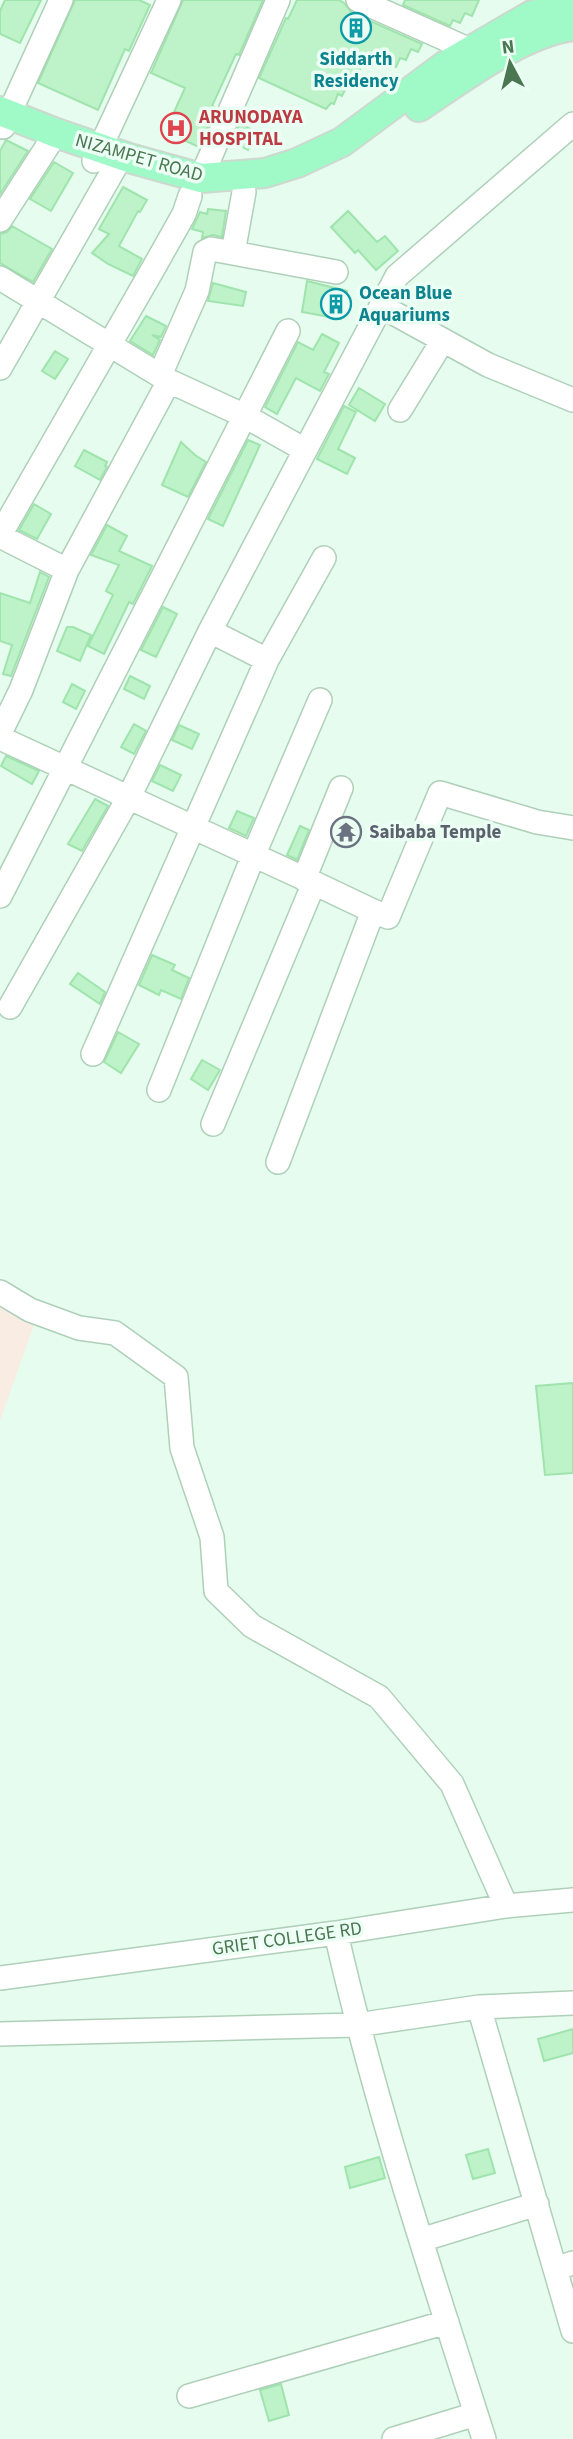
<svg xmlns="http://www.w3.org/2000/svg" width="573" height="2439" viewBox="0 0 573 2439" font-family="'Source Sans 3',sans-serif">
<rect width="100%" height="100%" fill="#e6fcef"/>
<path fill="#f9ede3" d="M0,1279L41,1305L0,1421Z"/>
<path fill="#bef2c9" stroke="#9ee4ac" stroke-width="2" d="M5,0H41L20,43L0,34V11Z
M75,0H139L150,5L129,51L125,49L98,110L38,83Z
M183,0H263L239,55L236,54L212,106L216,108L199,147L165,132L185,88L151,73Z
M297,0H339L344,3L352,13L422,44L418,52L411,49L406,60L400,58L396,67L367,54L354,82L350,80L342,96L338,94L334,104L331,103L326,109L259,78L286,18L288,19Z
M405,0H479L472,16L465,13L460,23L453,20L450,26L403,5Z
M240,123L257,133L248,150L232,141Z
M6,140L28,151L0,194V151Z
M54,162L73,173L51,211L30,199Z
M123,187L147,200L140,212L138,211L119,246L142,259L133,276L108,264L92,253L109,234L99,229Z
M208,209L226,211L222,237L213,235L202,238L203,232L192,229L200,212L207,214Z
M348,211L377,242L385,236L398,251L376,270L358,250L355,253L331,227Z
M12,226L52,249L33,282L0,263V234L7,232Z
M307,281L347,291L341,319L302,312Z
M213,283L246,292L243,306L208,301Z
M146,316L166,326L161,337L152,335L160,340L153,355L130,341Z
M322,334L339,343L324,372L329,374L320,391L296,378L277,414L265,407L298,342L313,350Z
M55,351L68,359L55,379L42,371Z
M359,388L385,404L375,421L349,405Z
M344,406L356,412L338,449L355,458L347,474L317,459Z
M248,440L260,445L223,526L208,519Z
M181,442L195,455L206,462L188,497L162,485Z
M84,450L107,462L105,466L107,467L100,480L75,466Z
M34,504L51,514L37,539L19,530Z
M107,525L127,536L119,551L152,566L133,604L129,602L104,654L88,646L113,595L106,591L119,565L91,555Z
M40,572L49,577L11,676L3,674L12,645L0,641V593L30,603Z
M163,607L177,614L156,657L141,650Z
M67,627H73L91,635L80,661L57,651Z
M130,676L150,686L144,699L124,689Z
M72,684L85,691L76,709L63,702Z
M134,724L146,731L134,754L121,747Z
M179,725L199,734L192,749L172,740Z
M6,756L39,771L32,784L1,766Z
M160,765L181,775L173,791L152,781Z
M95,799L108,806L82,851L68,844Z
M237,811L254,818L246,836L229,828Z
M300,826L309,830L297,860L287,855Z
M152,955L175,965L172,970L189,978L181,999L161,990L159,995L139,985Z
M78,973L105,992L100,1004L70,984Z
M118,1032L139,1044L121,1073L104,1062Z
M202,1060L220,1070L208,1090L191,1079Z
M573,1383V1473L545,1475L536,1386Z
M573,2029V2053L544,2061L538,2039Z
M488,2149L495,2173L473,2179L466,2155Z
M379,2157L385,2178L350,2188L345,2167Z
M281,2384L289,2415L269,2421L260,2390Z"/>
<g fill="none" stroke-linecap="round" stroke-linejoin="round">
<g stroke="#afd0b8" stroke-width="26">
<path id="minor" d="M358,0L470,50
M3,127L61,0
M94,161L169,0
M201,178L278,0
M244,192L233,253L336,272
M0,220L56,133
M0,278L169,381L245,416L305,450
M381,306L488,365L573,400
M0,368L122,155
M160,375L197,291L205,252L211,249L233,253
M400,410L443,340
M0,535L153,269L184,214L190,196
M0,536L67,570
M210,631L267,660
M0,733L21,690L67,570L169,381
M0,738L314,883L213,1124
M304,879L341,788
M0,896L288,331
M373,911L388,917L440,793L537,822L573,828
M10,1007L129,797L210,631L397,276L573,124
M93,1054L267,660L324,558
M159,1090L254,854L320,700
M278,1162L373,911L314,883
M0,1292L30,1310L79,1328L115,1333L176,1377L182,1448L212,1537L216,1591L252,1626L379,1697L452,1784L506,1906
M336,1933C375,2105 431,2272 484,2439
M0,1978L336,1933L506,1906L573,1900
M479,2007L555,2269L573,2263
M0,2034L357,2025L479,2007L573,2003
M421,2240L537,2204
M555,2269L573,2331
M189,2396L447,2322
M394,2439L476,2414"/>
</g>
<g stroke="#cdd9cf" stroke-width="32">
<path id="major" d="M419,107C461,79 523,32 573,26
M0,111L56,133L129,158L201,178L265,173L297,163L342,142L446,65L532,15L573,8"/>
</g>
<use href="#minor" stroke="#fff" stroke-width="23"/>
<use href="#major" stroke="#9ffac8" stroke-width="28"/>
</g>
<defs>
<g id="building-ring" transform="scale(1.575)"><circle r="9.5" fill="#ecfff4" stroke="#0f9aa8" stroke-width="1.5"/><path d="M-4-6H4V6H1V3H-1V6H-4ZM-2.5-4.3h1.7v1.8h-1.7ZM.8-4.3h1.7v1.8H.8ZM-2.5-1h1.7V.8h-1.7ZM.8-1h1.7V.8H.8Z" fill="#0f9aa8"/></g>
<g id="hospital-ring" transform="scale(1.575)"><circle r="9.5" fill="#ecfff4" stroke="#e0444e" stroke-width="1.5"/><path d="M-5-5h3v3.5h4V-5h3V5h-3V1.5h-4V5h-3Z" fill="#e0444e"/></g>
<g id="temple-ring" transform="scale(1.575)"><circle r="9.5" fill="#ecfff4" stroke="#6b7280" stroke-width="1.5"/><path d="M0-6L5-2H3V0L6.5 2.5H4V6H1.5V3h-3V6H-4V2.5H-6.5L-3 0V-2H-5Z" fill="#6b7280"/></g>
</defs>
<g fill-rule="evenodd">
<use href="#building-ring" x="356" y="28"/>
<use href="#hospital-ring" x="176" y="128"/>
<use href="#building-ring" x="336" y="304"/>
<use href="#temple-ring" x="346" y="832"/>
</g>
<g text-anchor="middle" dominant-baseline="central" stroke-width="7" stroke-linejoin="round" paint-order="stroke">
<g font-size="19" font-weight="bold" fill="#0d838f" stroke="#ecfff4">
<text x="356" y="59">Siddarth<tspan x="356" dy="22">Residency</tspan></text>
<text x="359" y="293" text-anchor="start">Ocean Blue<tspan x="359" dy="22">Aquariums</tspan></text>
</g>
<g font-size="19" font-weight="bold" fill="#be3a42" stroke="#ecfff4" text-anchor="start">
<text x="199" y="117">ARUNODAYA<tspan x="199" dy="22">HOSPITAL</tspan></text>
</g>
<g font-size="19" fill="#4b7652" stroke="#ecfff4">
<text transform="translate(139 158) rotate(16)">NIZAMPET ROAD</text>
<text transform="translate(287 1939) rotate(-8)">GRIET COLLEGE RD</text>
</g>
<g font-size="19" font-weight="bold" fill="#5b616d" stroke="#ecfff4" text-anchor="start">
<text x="369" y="832">Saibaba Temple</text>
</g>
</g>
<g transform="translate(510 63) rotate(353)" stroke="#ecfff4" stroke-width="5" paint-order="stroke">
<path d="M0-5L12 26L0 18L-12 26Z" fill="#4b7652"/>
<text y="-10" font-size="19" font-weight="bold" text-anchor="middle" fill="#4b7652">N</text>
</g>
</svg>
